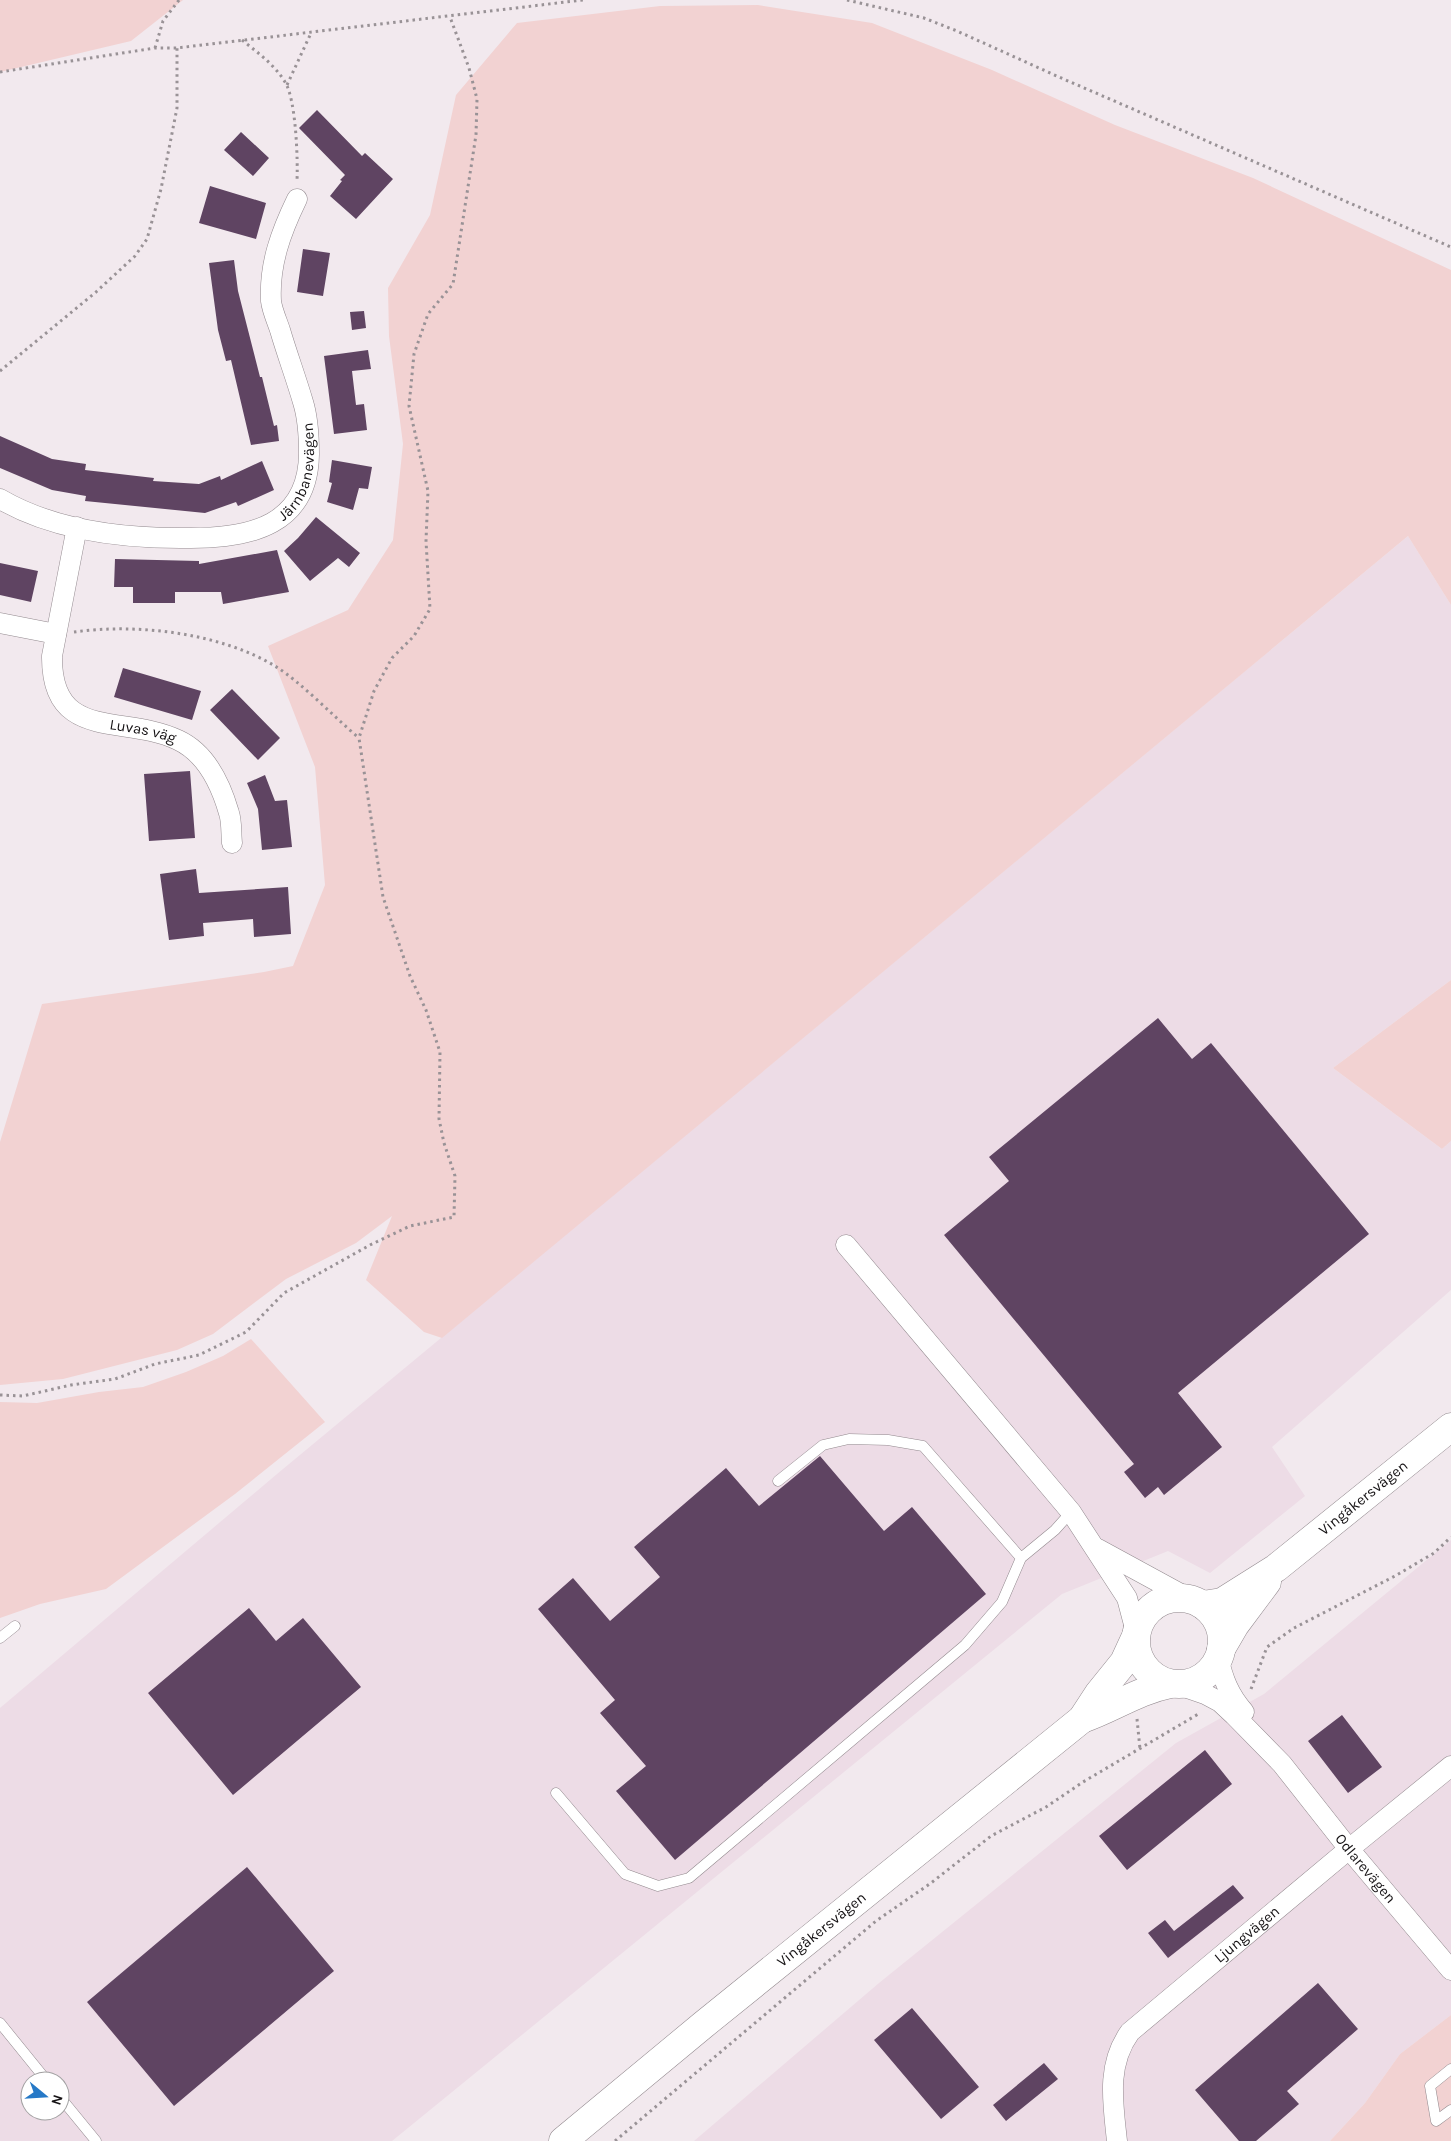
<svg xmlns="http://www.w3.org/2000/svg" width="1451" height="2141" viewBox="0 0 1451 2141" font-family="Karla,sans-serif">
<rect width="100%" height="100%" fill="#f2e9ee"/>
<path fill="#eddce6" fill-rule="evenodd" d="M1408,536L1451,605V980L1333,1068L1442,1149L1451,1141V1290L1272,1447L1305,1496L1210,1573L1168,1551L1062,1594L392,2141H0V1708L277,1474ZM30,2081H60V2111H30Z
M1451,1540V2015L1400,2054L1365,2103L1330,2141H694L879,1983L1176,1743L1264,1694Z"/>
<path fill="#f2d2d2" d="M0,0H183L131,41L0,72Z
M758,5L872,23L992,70L1115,125L1253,178L1451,270V605L1408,536L442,1338L424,1332L366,1280L392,1216L356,1243L286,1279L213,1334L177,1350L63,1379L0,1385V1142L42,1004L264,972L293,966L325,885L315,767L268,646L348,610L393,540L403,444L389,336L388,288L430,215L456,95L517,23L660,6Z
M1451,980V1141L1442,1149L1333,1068Z
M251,1339L325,1422L235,1494L106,1589L40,1604L0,1618V1402L37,1403L99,1392L143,1387L186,1372L223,1356Z
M1451,2015V2141H1330L1365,2103L1400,2054Z"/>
<path fill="#5f4462" d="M317,110L362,156L365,153L393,179L356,219L330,196L342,181L340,180L345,175L299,128Z
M241,132L269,158L253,176L224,150Z
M210,186L266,203L256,239L199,223Z
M303,249L330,253L323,296L297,292Z
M234,260L238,291L260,377H262L274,426L277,425L279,441L251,445L231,360L226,361L218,330L209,263Z
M364,311L366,328L352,330L350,312Z
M368,350L371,369L352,371L356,405L364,404L367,430L334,434L324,356Z
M0,436L52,459L86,464L85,470L154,478L153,481L199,484L220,476L221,480L262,461L274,490L238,506L236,502L205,513L85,501L86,496L52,490L0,468Z
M332,460L372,467L368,489L359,488L353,510L327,502L332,483L329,482Z
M316,517L360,553L349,567L338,558L310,581L284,551L298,538Z
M277,550L289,592L223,604L221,592H175V603H133V587H114L115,559L199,561V564Z
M0,563L38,571L31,602L0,595Z
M123,668L201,691L192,720L114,697Z
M232,689L280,738L258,760L210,710Z
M190,771L195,838L149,841L144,774Z
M265,775L275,801L287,800L292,847L262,850L258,809L247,783Z
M196,869L199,893L288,887L291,934L254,937L253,919L203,923L204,936L169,940L160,874Z
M1158,1018L1192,1059L1211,1043L1369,1234L1178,1393L1222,1447L1164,1495L1158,1487L1145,1498L1124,1472L1134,1464L944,1235L1009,1181L989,1157Z
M820,1456L884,1531L912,1507L986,1594L675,1860L616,1791L646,1766L600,1713L615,1700L538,1609L573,1578L610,1621L660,1577L634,1547L726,1468L759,1506Z
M249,1608L276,1641L303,1618L361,1687L233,1795L148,1693Z
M1342,1715L1382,1767L1348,1793L1308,1741Z
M1205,1750L1232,1784L1127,1870L1099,1836Z
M247,1867L334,1971L174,2106L87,2002Z
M1233,1885L1244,1898L1168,1958L1148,1933L1165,1920L1174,1931Z
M1318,1983L1358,2029L1287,2091L1299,2104L1256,2141H1239L1195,2090Z
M912,2008L979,2087L941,2119L874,2040Z
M1044,2063L1058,2079L1006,2121L993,2105Z"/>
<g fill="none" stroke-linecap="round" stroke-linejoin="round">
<g stroke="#92898e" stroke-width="11">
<path id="lane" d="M778,1481L823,1445L849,1439L888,1440L923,1446L1021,1558
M0,1638L15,1626
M556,1793L625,1874L658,1886L689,1878L965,1645L1002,1602L1021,1558L1055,1530L1071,1512
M0,2023L47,2081
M1451,2069L1430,2086L1436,2121L1451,2110
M60,2097L96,2141"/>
</g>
<g stroke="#92898e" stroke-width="21">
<g id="street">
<path id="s1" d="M0,499C55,531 128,539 191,538C251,538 308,525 309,454C309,437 308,418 303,402C296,378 287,354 280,330C277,321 272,310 271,301C269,264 281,232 297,199"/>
<path id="s2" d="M77,527L52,656C51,743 125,714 178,740C206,753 221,785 229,813C232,822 231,834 232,843"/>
<path d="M0,623L56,634"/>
<path d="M846,1245L1071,1512L1127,1598L1136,1632"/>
<path d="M1098,1549L1188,1598"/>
<path d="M1218,1657C1223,1679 1229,1695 1244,1712"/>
<path id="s3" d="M1176,1684L1205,1694L1220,1702L1234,1715L1282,1764L1349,1849L1451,1970"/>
<path id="s4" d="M1117,2141C1113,2103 1106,2065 1130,2032L1349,1849L1451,1766"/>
</g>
</g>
<g stroke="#92898e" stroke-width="29">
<g id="primary">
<circle cx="1179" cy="1641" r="43"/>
<path id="s5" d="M1203,1605L1222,1602L1276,1568L1451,1427"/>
<path d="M1221,1649L1235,1625L1267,1582"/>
<path d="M1082,1719C1114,1708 1136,1691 1170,1684"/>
<path id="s6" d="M563,2141L703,2025L1082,1719L1099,1693L1124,1662L1136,1636"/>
</g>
</g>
<path stroke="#999296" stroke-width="3" stroke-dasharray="2.5 4" stroke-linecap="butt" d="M847,0L924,18L957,31L1059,77L1451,247
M242,40C258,53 274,64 285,82C296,99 298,160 297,181
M155,48L163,21L179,0
M0,72L155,48H177L583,0
M287,85L311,33
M0,371L96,292L135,256L147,239L161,189L177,108V48
M74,632C137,623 220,633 275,666C301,682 334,717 359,738
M0,1395L23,1396L71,1385L115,1379L155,1364L199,1355L246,1332L284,1293L370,1245L410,1226L454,1217L455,1176L444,1143L439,1119L440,1052L426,1010L410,976L383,897L359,738L374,691L392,658L414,636L430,609L426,541L428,491L409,406L414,354L428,314L453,284L476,135L477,99L469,68L450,17
M1251,1689L1267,1647L1294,1628L1395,1576L1434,1553L1451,1537
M1137,1719L1140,1749
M615,2141L876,1921L931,1883L991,1836L1046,1807L1083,1782L1200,1713"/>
<use href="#lane" stroke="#fff" stroke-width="10"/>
<use href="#street" stroke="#fff" stroke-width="20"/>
<use href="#primary" stroke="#fff" stroke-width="28"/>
</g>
<g text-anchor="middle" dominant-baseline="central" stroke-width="5" stroke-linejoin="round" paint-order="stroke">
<g font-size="15" fill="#151214" stroke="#fff">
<text stroke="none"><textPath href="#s1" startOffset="342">Järnbanevägen</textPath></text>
<text stroke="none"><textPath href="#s2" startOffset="266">Luvas väg</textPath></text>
<text stroke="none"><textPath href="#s5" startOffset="195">Vingåkersvägen</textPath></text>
<text stroke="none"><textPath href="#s3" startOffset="269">Odlarevägen</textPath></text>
<text stroke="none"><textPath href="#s6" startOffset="334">Vingåkersvägen</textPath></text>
<text stroke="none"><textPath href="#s4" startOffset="265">Ljungvägen</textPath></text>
</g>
</g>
<g transform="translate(45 2096) rotate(108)"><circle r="24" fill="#ffffff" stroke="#a1a0a1"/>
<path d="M0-4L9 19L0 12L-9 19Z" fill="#2679c7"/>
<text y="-8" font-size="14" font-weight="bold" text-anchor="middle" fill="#151214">N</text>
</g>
</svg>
